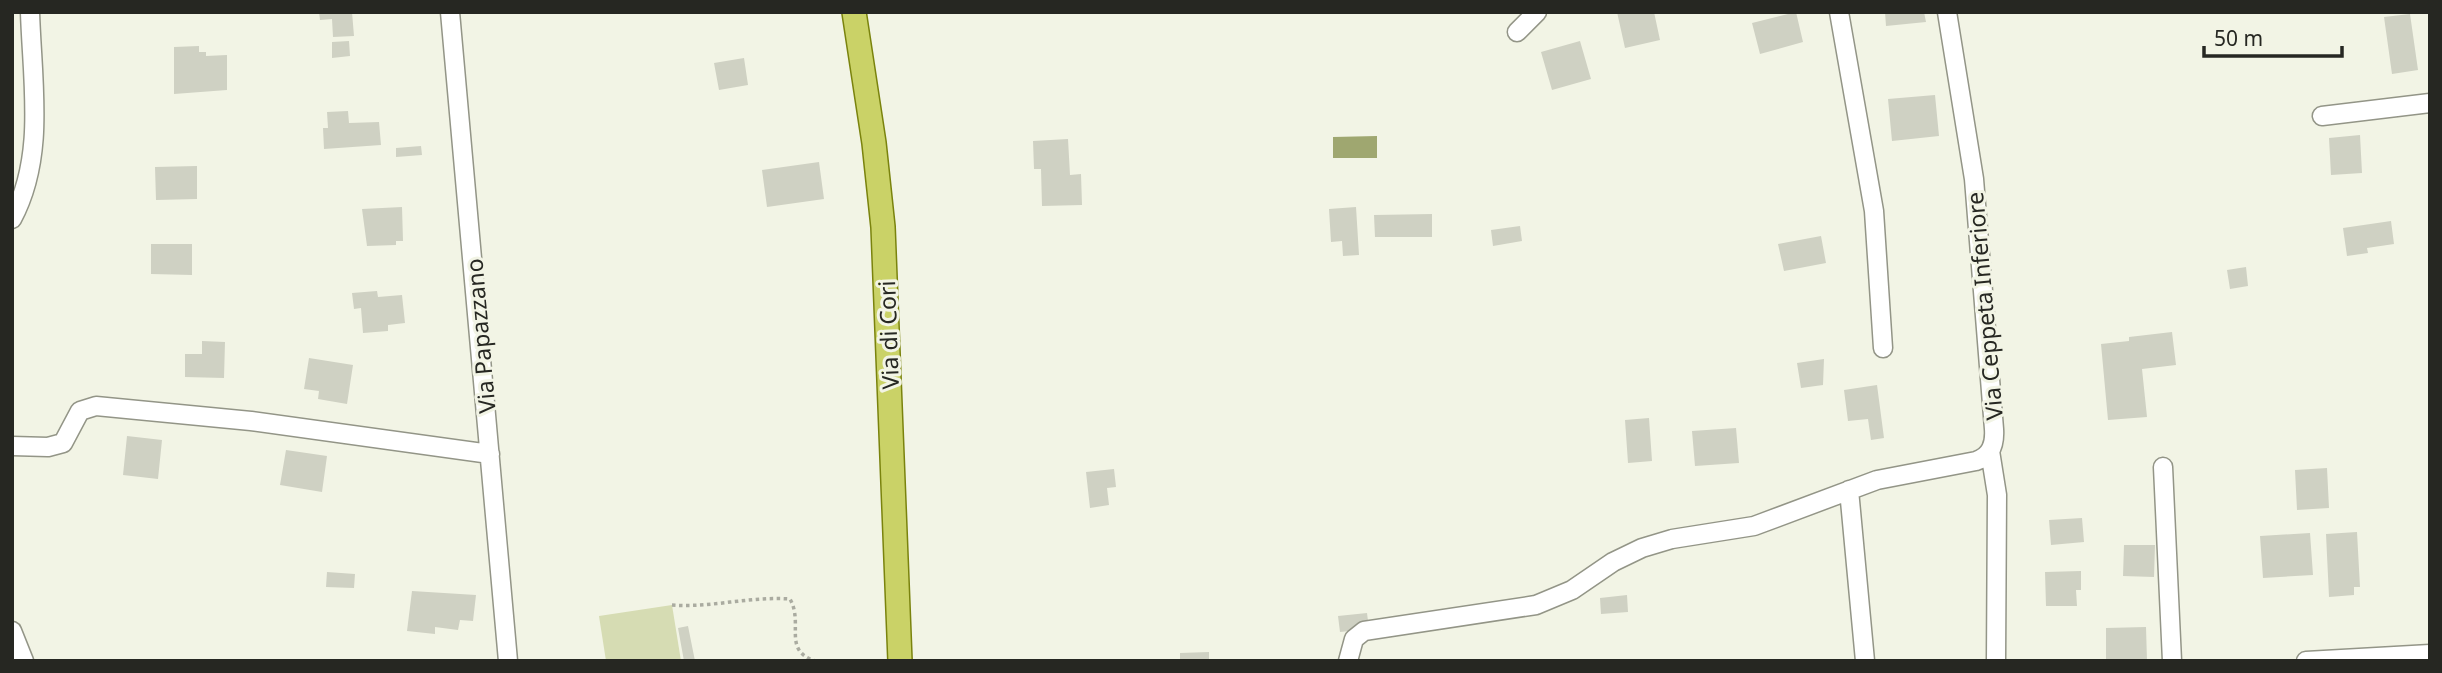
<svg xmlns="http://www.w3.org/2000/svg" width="2442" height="673" viewBox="0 0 2442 673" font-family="'Noto Sans',sans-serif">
<rect width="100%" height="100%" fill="#f2f4e5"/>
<path fill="#d6dcb3" d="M672,605L681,661H606L599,616Z"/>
<path fill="#9fa770" d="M1377,136V158H1333V137Z"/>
<path fill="#cfd1c3" d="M319,12H352L354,36L333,37L332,19L320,20Z
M1617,12H1654L1660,40L1625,48Z
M1796,12L1803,42L1760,54L1752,23Z
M1885,12H1924L1926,22L1886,26Z
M2410,14L2418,70L2392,74L2384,17Z
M349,41L350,56L332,58V42Z
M1580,41L1591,79L1552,90L1541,52Z
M199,46V52H206V56L227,55V90L174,94V47Z
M744,58L748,85L719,90L714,63Z
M1935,95L1939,136L1892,141L1888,99Z
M348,111L349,123L379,122L381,145L324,149L323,128H328L327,112Z
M2360,135L2362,173L2331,175L2329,138Z
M1068,139L1070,175L1081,174L1082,205L1042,206L1041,169H1034L1033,141Z
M421,146L422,155L396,157V148Z
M819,162L824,199L767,207L762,170Z
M197,166V199L156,200L155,167Z
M402,207L403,241H396V245L367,246L362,209Z
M1356,207L1359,255L1343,256L1342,241L1331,242L1329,209Z
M1432,214V237H1375L1374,215Z
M2391,221L2394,244L2367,248L2368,253L2347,256L2343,228Z
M1520,226L1522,241L1493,246L1491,230Z
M1821,236L1826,263L1784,271L1778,244Z
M151,244H192V275L151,274Z
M2246,267L2248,286L2230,289L2227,270Z
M377,291L378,297L402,295L405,323L388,325V331L363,333L361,308L354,309L352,293Z
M2172,332L2176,365L2142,369L2147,417L2108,420L2101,344L2129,341V337Z
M202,341L225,342L224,378L185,377V354H202Z
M309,358L353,365L347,404L318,399L319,391L304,389Z
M1824,359L1823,385L1801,388L1797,363Z
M1877,385L1884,438L1871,440L1868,419L1848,421L1844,390Z
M1649,418L1652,461L1628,463L1625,420Z
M1736,428L1739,463L1695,466L1692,431Z
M127,436L162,440L158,479L123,475Z
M286,450L327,456L322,492L280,485Z
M2327,468L2329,508L2297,510L2295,470Z
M1114,469L1116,487L1107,488L1109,505L1090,508L1086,472Z
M2082,518L2084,542L2051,545L2049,520Z
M2357,532L2360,587H2354V595L2329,597L2326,534Z
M2310,533L2313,575L2263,578L2260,536Z
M2124,545H2155L2154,577L2123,576Z
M2081,571V590H2076L2077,606H2046L2045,572Z
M327,572L355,574L354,588L326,587Z
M412,591L476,595L473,621L460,620L458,630L435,627V634L407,631Z
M1627,595L1628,612L1601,614L1600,598Z
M1367,613L1369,629L1340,632L1338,616Z
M688,626L695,661H684L678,628Z
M2146,627L2147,661H2106V628Z
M1209,652V661H1180V653Z"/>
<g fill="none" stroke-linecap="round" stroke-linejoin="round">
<g stroke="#939587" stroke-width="21">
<path id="minor" d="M450,12L508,661
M1839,12L1874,211L1883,348
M1517,32L1537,12
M2322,116L2430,103
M12,219C46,156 32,81 30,12
M12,446L48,447L63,443L80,411L96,406L251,421L490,454
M1990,451L1997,495L1996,661
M2163,467L2172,661
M1849,490L1865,661
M12,631L24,661
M1348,661L1354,639L1364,631L1536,605L1572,590L1613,562L1642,548L1672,539L1754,526L1877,480L1976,461C1991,456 1995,444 1994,429L1974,179L1947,12
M2306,661L2430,654"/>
</g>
<g stroke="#7a830d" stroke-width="26">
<path id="major" d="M854,12L874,143L883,227L900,661"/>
</g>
<path stroke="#aaaba0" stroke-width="3.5" stroke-dasharray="3.5 3.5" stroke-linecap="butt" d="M672,605C712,608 750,596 790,599C804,624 782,650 815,661"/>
<use href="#minor" stroke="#fff" stroke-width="18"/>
<use href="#major" stroke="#cad267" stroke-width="23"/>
</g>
<g text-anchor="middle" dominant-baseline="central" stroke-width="6" stroke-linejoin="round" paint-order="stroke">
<g font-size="23" fill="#262722" stroke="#f2f4e5">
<text transform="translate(1984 306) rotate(-95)">Via Ceppeta Inferiore</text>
<text transform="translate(888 335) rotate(-92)">Via di Cori</text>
<text transform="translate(480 336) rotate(-95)">Via Papazzano</text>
</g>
</g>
<rect width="2442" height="673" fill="none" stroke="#262722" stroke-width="28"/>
<path d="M2204 46v10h138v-10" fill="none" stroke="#262722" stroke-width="3.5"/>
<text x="2214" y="46" font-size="21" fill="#262722" stroke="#f2f4e5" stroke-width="5" paint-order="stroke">50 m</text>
</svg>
